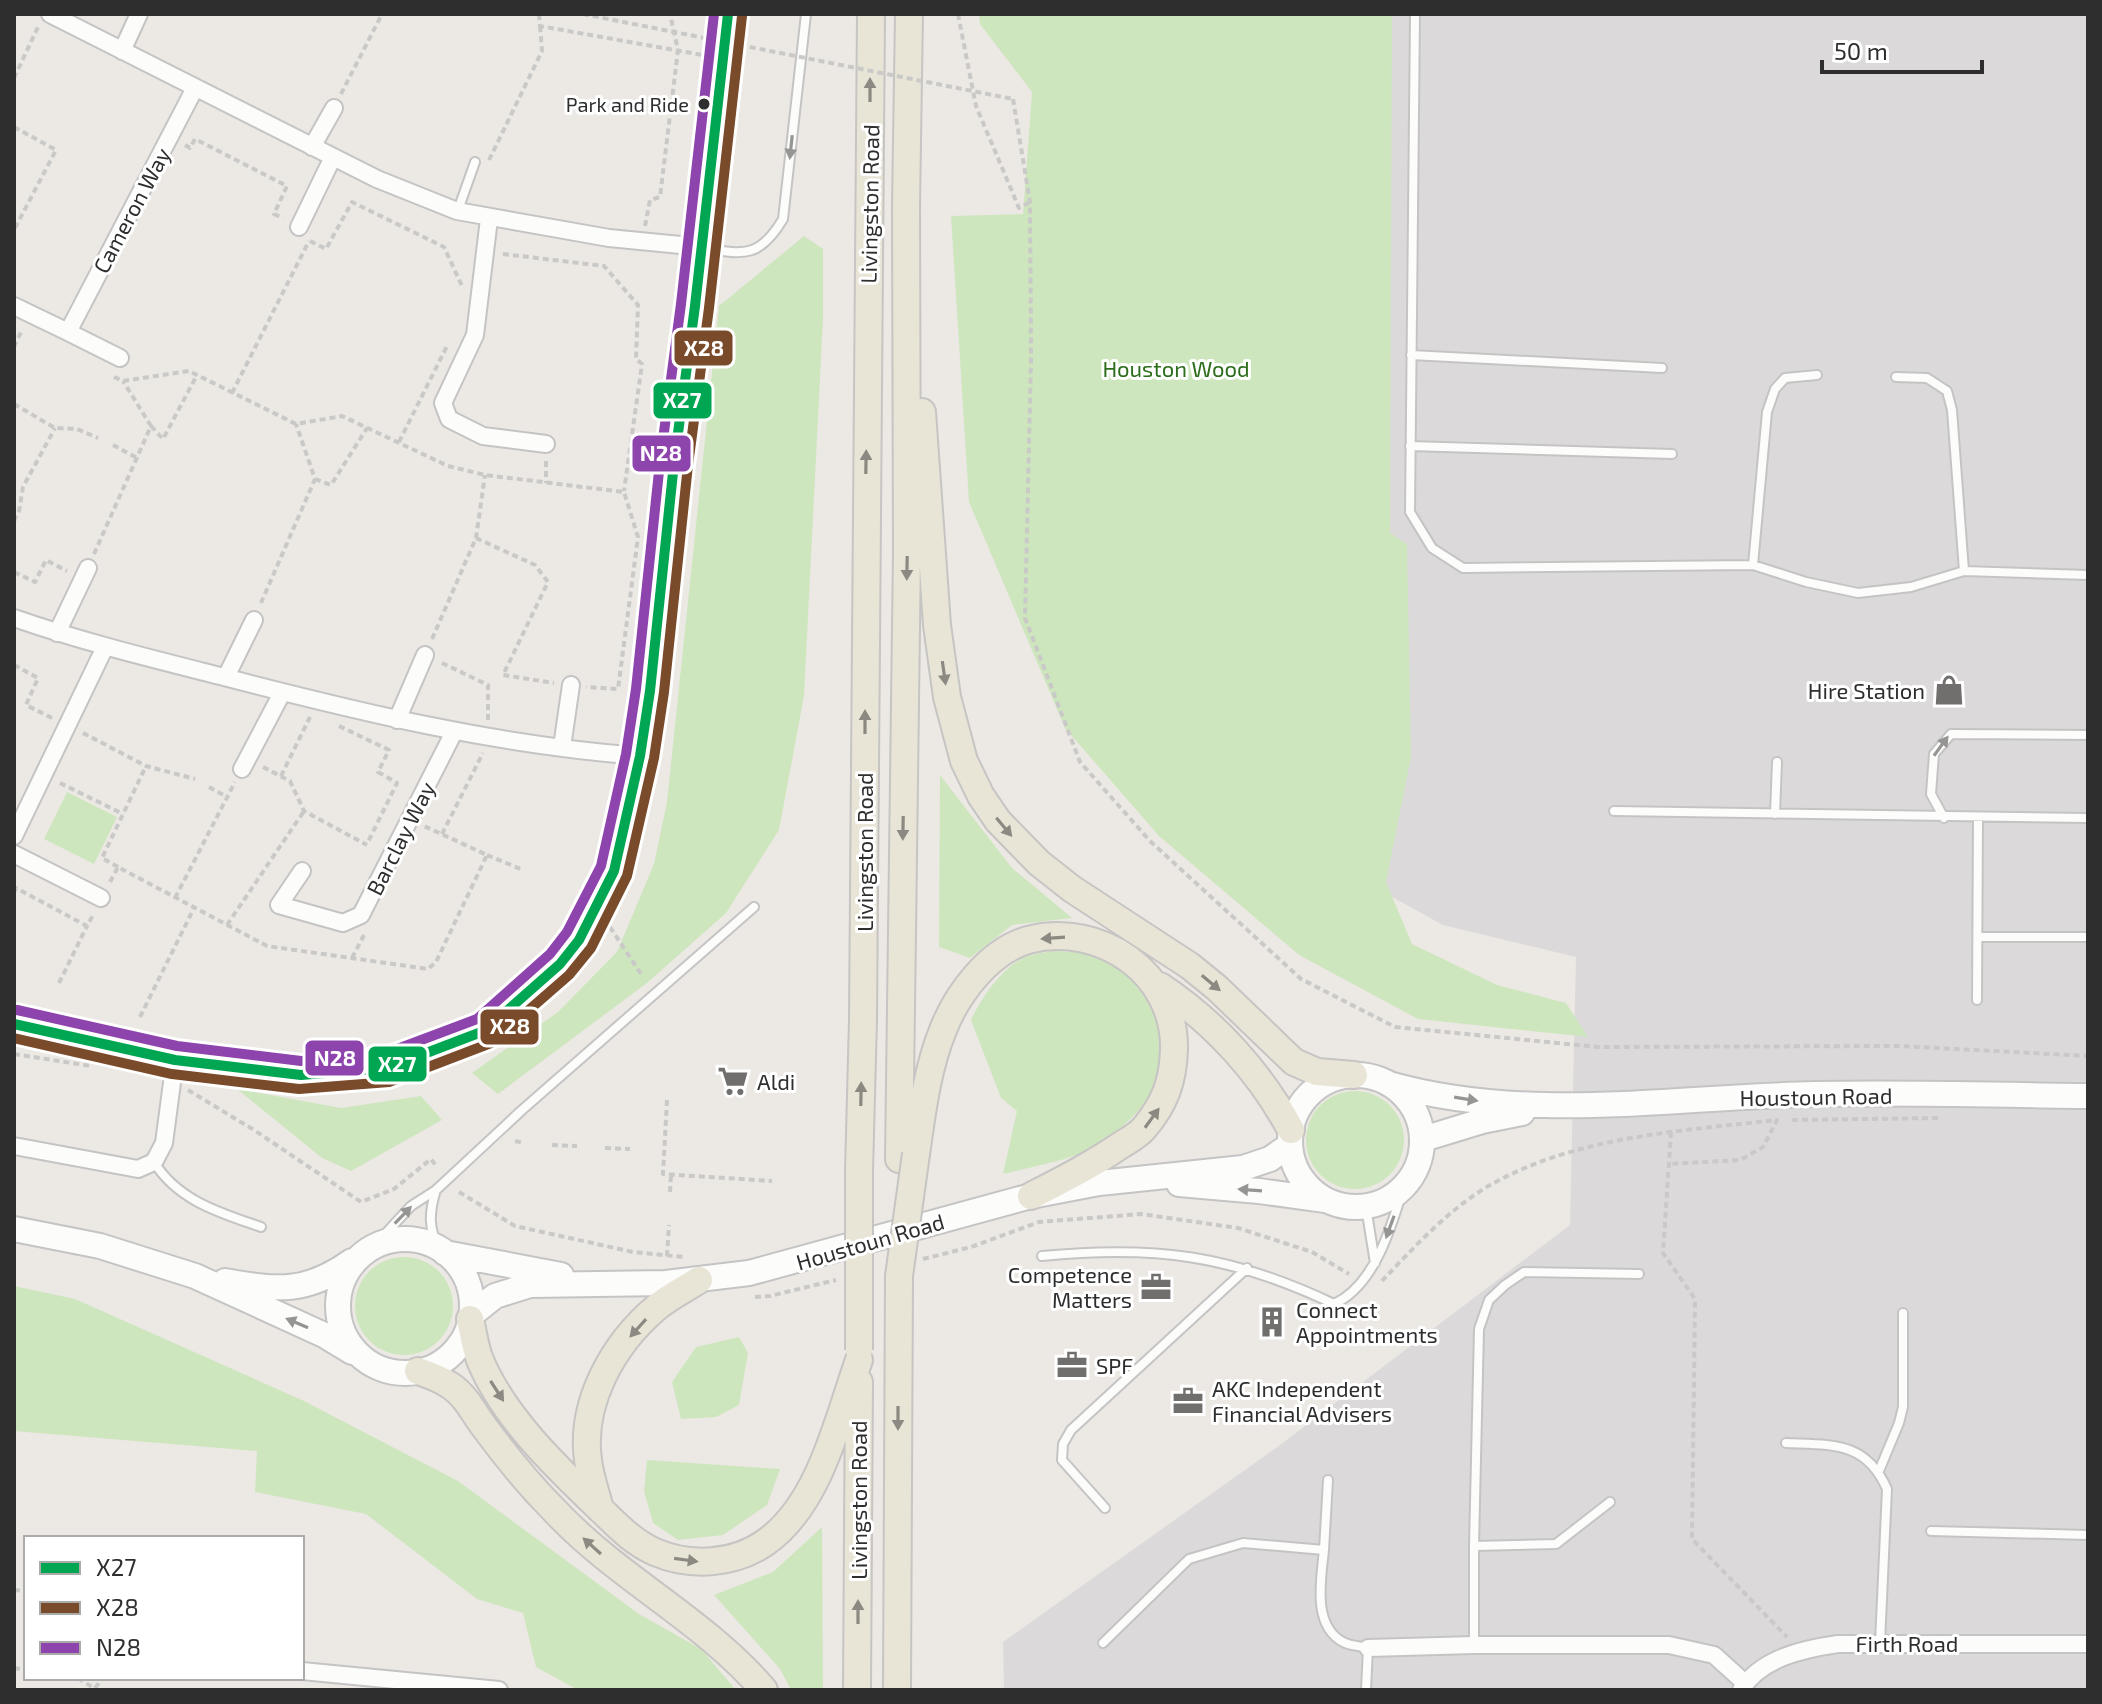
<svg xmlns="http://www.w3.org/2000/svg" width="2102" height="1704" viewBox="0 0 2102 1704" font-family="'Exo 2',sans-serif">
<rect width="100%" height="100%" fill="#ece8e4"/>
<path fill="#dcd9db" d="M1204,14H2088V1690H1004L1003,1642L1276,1448L1570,1225L1576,957L1443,925L1164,771Z"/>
<path fill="#cee6be" d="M979,14H1392L1390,533L1407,544L1411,757L1386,882L1412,944L1497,985L1566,1003L1588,1037L1418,1019L1299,955L1159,836L1065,728L969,502L951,216L1023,214L1032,92L980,24Z
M804,236L823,249V319L804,696L779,830L726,913L647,983L498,1094L472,1073L558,1012L617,952L654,864L667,802L719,306Z
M940,775L1012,868L1072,918L1012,925L970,958L939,947Z
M67,792L117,817L94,864L44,839Z
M1053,951C1065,952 1079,951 1090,955C1142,972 1175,1030 1155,1083C1148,1104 1129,1121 1113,1135C1084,1159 1038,1165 1003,1174L1017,1111L1001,1098L971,1020C982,997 999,972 1021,959C1030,954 1043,953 1053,951Z
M237,1089L341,1108L421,1096L442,1120L351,1171L322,1158Z
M1306 1140a49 49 0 1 1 98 0a49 49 0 1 1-98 0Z
M355 1306a49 49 0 1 1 98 0a49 49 0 1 1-98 0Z
M14,1286L75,1299L304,1401L458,1481L639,1614L701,1649L736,1690H578L536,1667L523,1613L477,1599L366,1514L255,1492L257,1451L14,1431Z
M739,1337L748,1353L739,1405L716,1417L681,1419L672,1382L696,1347Z
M647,1460L780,1469L767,1505L723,1535L678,1540L653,1523L644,1491Z
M822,1527L823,1690H791L780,1669L714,1595L773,1572Z"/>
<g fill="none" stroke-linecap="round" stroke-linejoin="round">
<g stroke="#c5c4c5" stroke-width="12">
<path id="lane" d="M1415,14L1410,512L1432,548L1463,568L1753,565L1806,582L1858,593L1911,587L1964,571L2088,575
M458,210L475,162
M706,248C745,256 761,256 783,219L806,14
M1411,355L1662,368
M1896,377L1927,378L1947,391L1952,410L1964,571
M1410,446L1672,454
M1753,565L1767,412L1775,389L1785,378L1817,375
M1614,811L2088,818
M1775,814L1777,762
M1944,818L1931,794L1934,754L1951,734L2088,735
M1979,937H2088
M1977,1000L1978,818
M154,1162C178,1201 221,1213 261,1227
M436,1190C429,1212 428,1230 440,1249
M1366,1207L1375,1263
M374,1246L411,1206L436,1190L522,1110L754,907
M1042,1256C1155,1245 1231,1255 1334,1304C1374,1286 1391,1228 1403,1189
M1786,1443C1832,1445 1866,1441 1887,1489L1880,1643
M1879,1471L1899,1423L1903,1407V1313
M1610,1502L1556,1544L1474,1546L1479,1329L1489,1300L1505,1285L1524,1272L1639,1274
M1105,1508L1062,1460L1063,1444L1071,1430L1247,1268
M1931,1531L2088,1535
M1324,1550L1328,1480
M1103,1643L1189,1559L1243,1543L1324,1550C1321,1580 1312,1625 1343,1642C1350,1646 1360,1646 1368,1648L1366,1690
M1474,1645V1546"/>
</g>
<g stroke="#c5c4c5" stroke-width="20">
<path id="street" d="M50,14L377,179L457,211L609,238L701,247
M122,51L139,14
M312,147L334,108
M489,219L475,335L443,403L449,419L483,436L546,444
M299,227L333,157
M14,306L68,332
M120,358L68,332L195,88
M14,618C83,642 153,659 224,677C363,713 496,745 640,756
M57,633L88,568
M226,677L254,620
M397,720L425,655
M562,747L571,685
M242,769L282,693
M14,836L105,647
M14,854L101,898
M302,871L279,905L343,923L361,915L454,732
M14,1146L138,1169L154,1162L164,1143L175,1060
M1368,1648L1474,1645H1669L1714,1655L1745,1683
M302,1671L499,1690
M1741,1690C1761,1658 1803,1649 1838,1644H2088"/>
</g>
<g stroke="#c5c4c5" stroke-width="28">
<path id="secondary" d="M14,1024L175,1060L301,1075L387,1068L484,1031L560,964L579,940L602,898L614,871L627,822L640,756L650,691L674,463L695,306L728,14
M1290 1141a66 66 0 1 1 132 0a66 66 0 1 1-132 0Z
M1389,1084C1527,1123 1673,1097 1814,1094C1905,1092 1997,1095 2088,1096
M1423,1139L1482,1121L1522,1113
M1179,1184L1259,1191L1325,1200
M14,1229L100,1246L195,1276L324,1335L352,1352
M338 1306a67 67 0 1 1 134 0a67 67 0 1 1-134 0Z
M445,1253L561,1275
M225,1281C278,1290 306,1294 352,1261
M471,1315L495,1296L530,1285L666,1283L749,1273L1031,1196L1099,1183L1243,1168L1270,1159L1290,1145"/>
</g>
<g stroke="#c6c5c4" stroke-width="30">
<path id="primary" d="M922,412L937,625L947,697L964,761L981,796L998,821L1039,863L1072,889L1190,966L1217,988L1294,1062L1317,1072L1354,1075
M1160,986C1214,1022 1260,1072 1291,1130
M916,1154C922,1113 927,1069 943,1030C957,994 989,951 1028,940C1101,921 1176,974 1174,1050C1173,1081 1165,1103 1145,1127C1139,1135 1129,1140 1121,1145C1092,1165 1062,1180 1031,1196
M899,1159L907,552L906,205L909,14
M859,1172L863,1019L871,14
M470,1319C473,1332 475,1348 480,1360C503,1416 555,1466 598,1507C616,1524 632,1542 655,1552C690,1567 734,1565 766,1542C820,1504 838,1419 859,1360
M418,1371C430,1375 441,1379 451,1386C467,1397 474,1414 485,1428C507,1458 530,1486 556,1512C619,1579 704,1620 764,1690
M600,1509C596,1493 590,1477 588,1460C580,1403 613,1344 657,1307C669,1297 685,1289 699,1280
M857,1690L859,1382
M897,1690L899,1276"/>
</g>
<path stroke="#c9c9c8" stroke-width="4" stroke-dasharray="6 4" stroke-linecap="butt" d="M539,14L540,26L703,55
M958,14L976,106L1019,208L1030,202
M14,78L38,27
M341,94L382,14
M1013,99L1030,202L1031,358L1025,618L1080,762L1150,841L1301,979L1395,1027L1598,1047L1900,1046L2088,1056
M14,127L56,150L14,230
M185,145L190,148L195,139L287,186L274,214L283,218
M489,160L542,51L540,26
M645,226L650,200L660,197L678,50L670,14
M310,241L326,249L352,202L444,247L462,286
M503,254L604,266L638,305L636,359L642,364L624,491
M14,347L22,330
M114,377L123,381L189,371L296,424L342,416L448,466L485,475L624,492L638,537L618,689L586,687
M232,393L309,241
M14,404L55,428L77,429L98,438
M151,426L163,439L197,375
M399,442L447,346
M113,445L137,458
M546,461V483
M315,479L331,485L367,428
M14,521L19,511L23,487L55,428
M476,538L535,565L548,582L503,675L554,683
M94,554L151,426L123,381
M14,572L35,582L46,560L67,571
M261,603L315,479L296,424
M432,639L476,538L485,475
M442,663L488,685V721
M14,665L38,678L26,705L52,718
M339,726L389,750L378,772L397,783L367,844
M83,733L146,766L195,779
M263,767L290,781L304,811L367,845
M281,776L310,717
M60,783L123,814
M209,787L227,797
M442,834L483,753
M487,855L523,870
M118,867L102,858L146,766
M110,882L118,867L267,946L428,969L436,962L487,855L424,826
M14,892L16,888L87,926L93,915
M175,898L235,782
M227,925L304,811
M610,927L643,977
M352,958L364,935
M59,983L87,926
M140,1017L194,908
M14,1054L91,1066
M188,1090L254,1130L361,1202L394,1189L431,1159L437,1167
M667,1100L663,1174L772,1181
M1792,1120L1939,1118
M1671,1132L1663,1253L1695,1299L1692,1539L1787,1637
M515,1141L524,1143
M552,1145L577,1146
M605,1148L630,1149
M459,1192L515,1226L633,1252L684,1257
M670,1192L671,1175
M667,1256L669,1225
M923,1259L971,1247L1039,1222L1141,1214L1238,1228L1312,1252L1349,1274
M1382,1281C1414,1247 1451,1207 1492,1184C1578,1136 1681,1131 1777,1120L1763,1147L1740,1160L1669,1164
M755,1297L770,1296L836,1280
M14,1590L26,1591
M14,1668L26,1670
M78,1678L95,1689
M95,1688L103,1678"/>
<use href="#lane" stroke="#fcfcfb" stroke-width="8"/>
<use href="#street" stroke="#fcfcfb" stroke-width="16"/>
<use href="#secondary" stroke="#fcfcfb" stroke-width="24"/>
<use href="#primary" stroke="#e8e4d6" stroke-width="26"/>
<g stroke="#c6c5c4" stroke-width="30" stroke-linecap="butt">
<path id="primary-bridge" d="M859,1172V1350
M899,1276L916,1154"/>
</g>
<path stroke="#c9c9c8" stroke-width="4" stroke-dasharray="6 4" stroke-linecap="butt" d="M583,14L1013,99"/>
<use href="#primary-bridge" stroke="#e8e4d6" stroke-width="26"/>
<g stroke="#fff" stroke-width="16">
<path id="bus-1" d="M14,1024L175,1060L301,1075L387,1068L484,1031L560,964L579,940L614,871L640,756L650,691L674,463L695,306L728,14"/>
</g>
<g stroke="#fff" stroke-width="16">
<path id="bus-2" d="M14,1038L172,1074L299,1089L389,1082L491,1043L569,975L591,948L627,876L654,758L664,692L688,465L709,308L742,16"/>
</g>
<g stroke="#fff" stroke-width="16">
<path id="bus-3" d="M17,1010L177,1046L301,1061L384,1054L477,1019L550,954L567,932L601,866L626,754L636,689L660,462L681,304L714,14"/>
</g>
<use href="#bus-1" stroke="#00a651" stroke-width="10"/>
<use href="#bus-2" stroke="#7a4b2a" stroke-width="10"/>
<use href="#bus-3" stroke="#8e44ad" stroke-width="10"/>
</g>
<defs><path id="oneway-solid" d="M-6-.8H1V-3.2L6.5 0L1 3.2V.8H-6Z" transform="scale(2)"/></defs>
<g fill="#8b8982">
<use href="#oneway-solid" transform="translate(870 90) rotate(-90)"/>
<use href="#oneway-solid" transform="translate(866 462) rotate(-89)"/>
<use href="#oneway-solid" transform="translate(907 568) rotate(91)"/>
<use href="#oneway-solid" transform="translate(944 673) rotate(82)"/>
<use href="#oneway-solid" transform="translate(865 722) rotate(-90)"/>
<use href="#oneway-solid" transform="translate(1004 827) rotate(50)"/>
<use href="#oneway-solid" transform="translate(903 828) rotate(91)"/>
<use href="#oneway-solid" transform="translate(1053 938) rotate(176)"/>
<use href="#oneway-solid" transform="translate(1211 983) rotate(40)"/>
<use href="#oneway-solid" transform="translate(861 1094) rotate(-89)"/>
<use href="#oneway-solid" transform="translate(1152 1118) rotate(-54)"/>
<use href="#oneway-solid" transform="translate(638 1328) rotate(132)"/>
<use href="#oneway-solid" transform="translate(497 1391) rotate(57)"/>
<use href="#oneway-solid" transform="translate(898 1418) rotate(90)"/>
<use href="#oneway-solid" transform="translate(592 1546) rotate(-138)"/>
<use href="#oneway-solid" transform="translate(686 1560) rotate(8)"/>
<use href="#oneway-solid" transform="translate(858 1612) rotate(-90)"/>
</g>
<g fill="#959594">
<use href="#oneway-solid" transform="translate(791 147) rotate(96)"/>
<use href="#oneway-solid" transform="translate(1941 746) rotate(-54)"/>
<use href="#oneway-solid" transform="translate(1466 1099) rotate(9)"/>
<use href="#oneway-solid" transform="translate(1250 1190) rotate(-176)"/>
<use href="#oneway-solid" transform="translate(403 1215) rotate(-46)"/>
<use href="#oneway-solid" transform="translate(1390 1227) rotate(110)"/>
<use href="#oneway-solid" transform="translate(297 1323) rotate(-157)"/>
</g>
<defs>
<g id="shop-bare" transform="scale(2.4)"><path d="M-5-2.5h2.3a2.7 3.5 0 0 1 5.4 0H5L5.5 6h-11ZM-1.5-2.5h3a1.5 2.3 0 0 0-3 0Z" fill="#706f6e" stroke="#fff" stroke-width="2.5" paint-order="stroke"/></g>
<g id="supermarket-bare" transform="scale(2.4)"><path d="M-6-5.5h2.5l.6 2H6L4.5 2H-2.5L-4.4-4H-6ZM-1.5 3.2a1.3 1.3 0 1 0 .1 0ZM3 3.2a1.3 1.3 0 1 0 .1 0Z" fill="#706f6e" stroke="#fff" stroke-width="2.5" paint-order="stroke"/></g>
<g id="office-bare" transform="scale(2.4)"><path d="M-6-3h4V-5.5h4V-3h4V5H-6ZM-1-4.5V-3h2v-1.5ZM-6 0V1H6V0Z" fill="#706f6e" stroke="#fff" stroke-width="2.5" paint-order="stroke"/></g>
<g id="building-bare" transform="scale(2.4)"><path d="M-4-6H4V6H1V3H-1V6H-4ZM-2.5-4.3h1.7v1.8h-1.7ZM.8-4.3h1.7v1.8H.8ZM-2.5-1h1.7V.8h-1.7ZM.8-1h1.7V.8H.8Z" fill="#706f6e" stroke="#fff" stroke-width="2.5" paint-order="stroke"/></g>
</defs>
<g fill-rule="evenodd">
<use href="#shop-bare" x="1949" y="690"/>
<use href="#supermarket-bare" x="733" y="1081"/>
<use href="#office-bare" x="1156" y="1287"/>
<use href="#building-bare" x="1272" y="1322"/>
<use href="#office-bare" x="1072" y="1365"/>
<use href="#office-bare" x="1188" y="1401"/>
</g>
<circle fill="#2e2e2e" stroke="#fff" stroke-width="3" cx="704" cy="104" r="7"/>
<g text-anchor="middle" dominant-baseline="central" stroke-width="6" stroke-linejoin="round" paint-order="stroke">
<g font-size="20" fill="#2e2e2e" stroke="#fff" text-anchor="end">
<text x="689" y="104">Park and Ride</text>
</g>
<g font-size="22" fill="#2e2e2e" stroke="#fff">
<text transform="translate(869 204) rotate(-89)">Livingston Road</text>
<text transform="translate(131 210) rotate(-62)">Cameron Way</text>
<text transform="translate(400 838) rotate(-63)">Barclay Way</text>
<text transform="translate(864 852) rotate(-90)">Livingston Road</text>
<text transform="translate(1816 1096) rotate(-1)">Houstoun Road</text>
<text transform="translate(870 1241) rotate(-16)">Houstoun Road</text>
<text transform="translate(858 1500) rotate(-90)">Livingston Road</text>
<text x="1907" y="1643">Firth Road</text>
</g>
<g font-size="22" fill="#2c6e1b" stroke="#fff">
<text x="1176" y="368">Houston Wood</text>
</g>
<g font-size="22" fill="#2e2e2e" stroke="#fff" text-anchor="start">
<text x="1925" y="690" text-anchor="end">Hire Station</text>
<text x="757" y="1081">Aldi</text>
<text x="1132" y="1274" text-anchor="end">Competence<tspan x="1132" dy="25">Matters</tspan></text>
<text x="1296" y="1309">Connect<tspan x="1296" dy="25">Appointments</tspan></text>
<text x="1096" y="1365">SPF</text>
<text x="1212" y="1388">AKC Independent<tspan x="1212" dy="25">Financial Advisers</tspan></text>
</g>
</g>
<g stroke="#fff" stroke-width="3">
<rect x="673" y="329" width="61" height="38" rx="8" fill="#7a4b2a"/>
<rect x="652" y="381" width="61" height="39" rx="8" fill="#00a651"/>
<rect x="631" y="434" width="61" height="39" rx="8" fill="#8e44ad"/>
<rect x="479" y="1008" width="61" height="38" rx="8" fill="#7a4b2a"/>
<rect x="304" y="1039" width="61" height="38" rx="8" fill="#8e44ad"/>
<rect x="367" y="1045" width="61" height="38" rx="8" fill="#00a651"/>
</g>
<g font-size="22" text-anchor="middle" font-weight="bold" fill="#fff">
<text x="704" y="356">X28</text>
<text x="682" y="408">X27</text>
<text x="661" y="461">N28</text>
<text x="510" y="1034">X28</text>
<text x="335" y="1066">N28</text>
<text x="397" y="1072">X27</text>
</g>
<rect width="2102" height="1704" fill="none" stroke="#2e2e2e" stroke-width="32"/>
<rect x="24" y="1536" width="280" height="144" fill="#ffffff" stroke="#ababab" stroke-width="2"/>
<rect x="40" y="1562" width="40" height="12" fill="#00a651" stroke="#ababab" stroke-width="2"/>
<text x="96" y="1576" font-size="24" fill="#2e2e2e">X27</text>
<rect x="40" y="1602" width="40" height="12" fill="#7a4b2a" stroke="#ababab" stroke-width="2"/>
<text x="96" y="1616" font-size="24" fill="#2e2e2e">X28</text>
<rect x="40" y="1642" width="40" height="12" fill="#8e44ad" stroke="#ababab" stroke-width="2"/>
<text x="96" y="1656" font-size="24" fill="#2e2e2e">N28</text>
<path d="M1822 60v12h160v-12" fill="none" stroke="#2e2e2e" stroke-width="4"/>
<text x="1834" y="60" font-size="24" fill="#2e2e2e" stroke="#ffffff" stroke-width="6" paint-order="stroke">50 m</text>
</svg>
